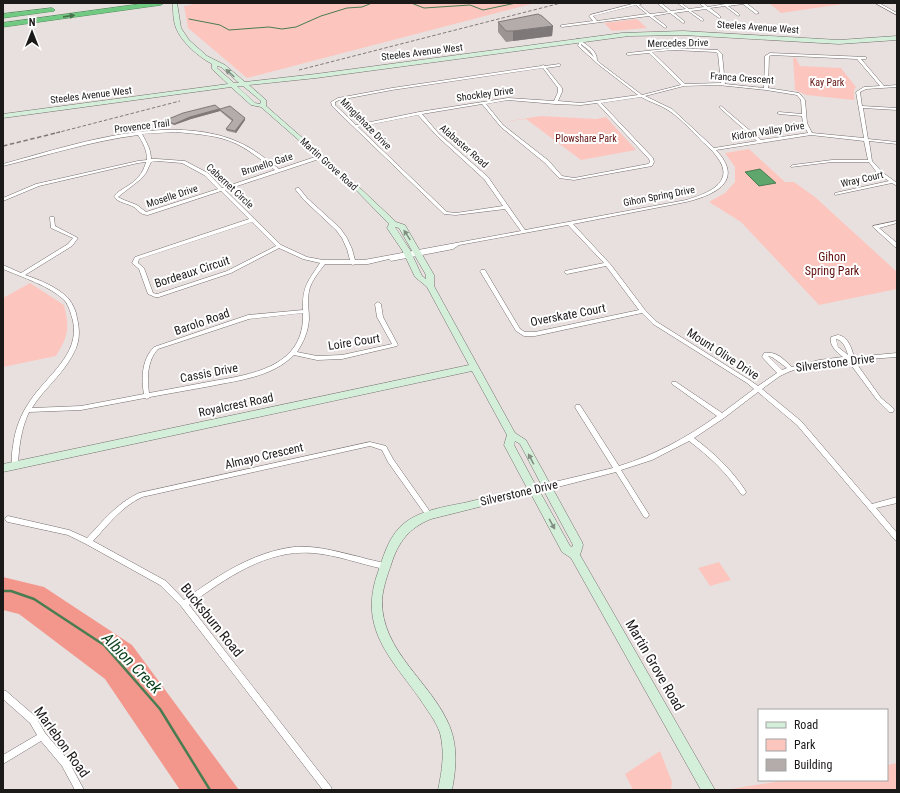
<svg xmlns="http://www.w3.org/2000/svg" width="900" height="793" viewBox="0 0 900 793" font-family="'Roboto Condensed',sans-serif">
<rect width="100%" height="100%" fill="#e8e0df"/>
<path fill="#fcc6bf" d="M200,3H535L247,78L188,28L184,6Z
M769,3H850L781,13Z
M637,19L647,28L612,31L604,23Z
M793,58H796L800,66L841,68L856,87L854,90V100L806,95L795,90Z
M541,116L596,119L606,117L636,150L581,160L526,119L501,122Z
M749,149L785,182H794L815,197L897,272V289L819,305L741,222L709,202L725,193L735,182V167L725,153Z
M30,283L64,305C70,329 68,336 56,356L3,367V298Z
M719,562L731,580L710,586L698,568Z
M660,751L672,782L671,790H633L625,774Z
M897,763V790L731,789L787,780H887V765Z"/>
<path fill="#f3978c" d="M3,577L44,587L132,645L239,790H180L105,679L19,614L3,610Z"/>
<path fill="#5ea66b" stroke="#4a7c52" d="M760,169L776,183L759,186L745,172Z"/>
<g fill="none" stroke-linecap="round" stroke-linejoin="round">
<path stroke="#4a7c52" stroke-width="1" d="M411,3L424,8L470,5L483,10L516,3
M189,19L220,25L229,30L269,27L282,29L296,27L321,16L347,8L362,7L372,3"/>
<path stroke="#4a7c52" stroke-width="2.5" d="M3,591H11L34,599L104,645L160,709L210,790"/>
<g stroke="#756e6d" stroke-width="1">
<path id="street" d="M636,3H643L639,5L650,14L668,12L657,3H661L671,11L686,9L677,3H681L689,9L704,7L699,3H703L708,7L725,4L746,3L759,13L756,14L743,4L728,6L739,14L740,15L738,16L725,6L710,8L720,16V18H719L706,9L691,11L703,19L704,20L702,21L688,11L674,13L684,21V23H683L670,13L653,16L666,26L667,27L665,28L649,16L562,27L560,26L562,25L593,21L589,16L590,15ZM636,5L647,14L597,21L593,16Z
M875,3H879L897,13V15Z
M577,39H579C587,46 597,50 597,60L601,64L642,95L681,85L649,53L628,55L626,54L628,53L673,48L718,50L722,54L725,84L764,88L765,56L770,53L866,57V59H861L884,86L897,85V87L866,89L860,92L862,106L897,108V110L863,108L868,139L897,142V144L869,141L872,161L882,172L897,183V186L892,183L835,195V193L889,181L878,174L869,162H832L791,167V166L793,165L832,160H868L864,141L811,135L716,150C745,181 715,195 686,202L573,224L611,265L645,310L657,322L751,381L758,386L777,373L762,357L764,353C777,351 783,359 792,367L819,360L843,357C837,352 829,346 831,337C832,337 837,335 838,335C848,336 852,349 854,357L897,353V357L854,360L881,398L893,408L894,410L893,412H889L877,400L848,361C825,363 800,365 780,376C774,380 768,385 762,389L801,421L872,504L897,497V503L876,508L897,533V541L895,540L797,425L758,392L724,418L694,438C714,453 731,469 745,490L746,492L745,494L743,495L741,494C727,473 709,456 689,441L652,460L621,470L648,513L649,515L648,517L646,518L644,517L616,472L546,490L544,489L543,487L544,485L546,484L613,468L576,409L575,407L576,405H580L619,466C655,455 686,438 717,416L672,384L671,383L672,382H676L722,413L754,389L747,383L653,324L642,313L535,336H524L516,331L480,271L481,270H485L520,329L525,332H535L639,310L606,266L567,274L565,273L564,272L565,271L604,263L568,225L459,245L453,249L391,261L389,259L368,264H355L353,265L351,264H325C319,272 311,281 309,291C307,301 309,310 309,319C308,332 304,341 297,352L317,356L342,355L392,344L377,317L375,304L378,302L381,304L383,317L398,345L397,346L342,359L317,360L294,355C272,377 240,380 211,386C191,390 170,393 150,397L147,399L145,398L81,410L29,412C21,429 19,447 18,465L17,467H13C11,460 12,452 13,446C15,429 21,414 30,401C47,375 80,355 73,321C71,314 69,306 65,301C51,286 21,277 3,269V265L21,273L68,244L73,238L51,228L50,218V217H54V218L55,226L78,238L72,246L25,275C40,280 57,287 68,298C73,304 76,311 77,318C82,339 77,350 65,367C55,381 41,393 32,408L81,406L144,394C141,378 142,359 154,347L248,315L303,310C302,287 308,281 320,263L303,259L279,248L231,273L159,297H155L148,294L139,269L132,263L135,257L249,219L221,191L148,215C141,215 139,211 134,207C127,203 119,203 114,197C117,192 121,190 126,187C136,181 143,174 146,162L138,163L39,186L3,201V198L36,184L138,161L147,160C147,150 143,143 138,135C92,141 48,155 3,166V164C69,146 150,118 218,135C225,137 232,139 238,142C253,148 266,159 279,169L318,156H322V158L225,190L281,245L307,257L323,260H350L347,249L342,238L336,230L304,200L295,189L297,188H299L307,198L340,228L347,238L352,249L355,260H364L521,231L505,209L456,215L444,214L332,106L331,102L338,98L392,88L541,66L543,65L545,66L559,64L561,65L560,66L546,68L562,88V92L558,101L581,103L638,95L599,65L578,46L579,42L576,40ZM581,44L590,51L594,57L581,45ZM673,50L716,52L718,54L721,83L685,84L652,52ZM771,55L857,59L880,86L864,87L856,92L864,138L812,133L807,123L805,100L799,93L768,88L769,56ZM543,68L558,88V92L554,101L508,98L419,112L356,125L335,105V102L339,100L392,90ZM718,85L766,90L797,95L801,100L802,114L779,112L777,113L779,114L802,116L803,123L808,133L761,140L721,106L719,107L720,108L757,141L714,148L672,109L645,96L684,86ZM641,97C650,102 660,105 668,110C679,117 689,128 698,137C704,144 712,149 717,157C737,183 706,194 686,200L525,230L488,177L439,134L422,114L482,104L501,127L545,163L559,178L574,180L652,166L654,162L653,158L601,103ZM508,100L555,104L581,105L597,103L649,159L650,162L648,164L574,178L562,176L549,161L503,125L486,104ZM418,115L437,136L484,179L503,206L456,213L447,212L358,127ZM176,132C197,134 218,135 237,144C251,151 262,161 275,170L222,188L208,173L185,161L157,159H151C151,150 147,143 142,134ZM157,161L182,163L204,175L218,189L146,212L137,205L124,200L118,197L141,179L146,173L151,162ZM252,222L276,246L227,271L157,294L153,293L144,268L138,263L139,259ZM303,313C305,366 254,374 213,381C192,385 171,389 149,393C147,378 147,361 158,349L249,319ZM836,339C843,340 846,348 848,355L838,347ZM768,356L772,357L787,368L782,370Z
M897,221V223L879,228L897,243V247H895L873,227V226Z
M370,442L386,446L393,459L431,513L432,515L431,517L429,518L427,517L388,462L382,450L370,446L142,497C121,507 108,525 93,541L166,581L184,600C217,576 253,552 294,547C316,545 339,552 360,557C369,560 378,561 387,564L388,566L387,568L384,569C360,564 337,555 313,553C266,549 225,579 189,605L331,787L332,790H323L181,606L160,585L86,544L68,535L8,522L6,521L5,519L6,517L8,516L69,530L87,538C103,521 117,503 139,493Z
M3,690L6,691L36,717L45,733L68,760L84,790H75L62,766L41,741L3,764V755L37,735L30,723L3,699Z"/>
</g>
<g stroke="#756e6d" stroke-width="1">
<path id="secondary" d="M173,3H177L181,28L189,40L207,56L225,65L245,82L316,74L622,33L683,31L839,40L897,36V40L839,44L683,35L629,36L316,78L249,85L266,100V106L361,189L396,222L405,225L434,275V286L515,433L526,440L582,542L583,545L580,555L715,790H701L571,558L562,552L531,494L431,519C409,528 398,542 391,565C387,576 383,588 382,600C381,652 432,682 450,727C458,748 456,769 452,790H438C442,771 445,752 440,733C436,721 427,710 420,699C390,657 358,628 378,572C383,557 388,540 399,528C416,510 445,507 468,502C488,497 508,492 527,488L504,445L507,435L472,371L3,472V464L469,365L427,287L415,277L402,250L387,228L389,224L357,191L261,107L251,105L231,87L3,118V114L228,84L212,69V64C199,57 182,43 176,28C173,20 173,11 173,3ZM217,66L221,67L239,83H234L217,68ZM237,86H243L261,101L260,104L255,103ZM395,227L399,228L426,275V279L422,276L410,250ZM515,441L520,444L541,484L536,486L514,445ZM544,491L573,545L572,547L570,546L540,492Z"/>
</g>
<g stroke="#538c5d" stroke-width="1">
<path id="highway" d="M147,3H164L161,5L3,27V23Z
M52,8L55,10L54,11L3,18V14Z"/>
</g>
<use href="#street" fill="#fff" fill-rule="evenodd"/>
<use href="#secondary" fill="#d4efd9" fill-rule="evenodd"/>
<use href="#highway" fill="#70ca81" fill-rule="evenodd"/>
<path stroke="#7f7a79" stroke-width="1" stroke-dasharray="3.5 2" stroke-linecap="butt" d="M299,70L561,3
M56,133L180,101"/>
<path stroke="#7f7a79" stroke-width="1.5" stroke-dasharray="4.5 2.5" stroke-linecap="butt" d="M3,146L60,132"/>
</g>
<path fill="#9b9493" d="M498,22L553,26L552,36L513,41L506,42L498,32Z
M220,109L245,120L236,133L227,131L226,129L232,121L220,111L191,119L174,125L167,122L166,120Z"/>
<path fill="#7e7878" d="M553,26L552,36L513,41V31Z
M219,109L220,111L191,119L174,125V124L190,117Z
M245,118V120L236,133L235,131Z"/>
<path fill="#b4acab" stroke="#7e7878" d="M538,14L542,16L553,26L513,31H506L498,22Z
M215,105L220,109L230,106L245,118L235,131L226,129L233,120L219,109L190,117L174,124L166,120L183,113Z"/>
<defs><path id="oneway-solid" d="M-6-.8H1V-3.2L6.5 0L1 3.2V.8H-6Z"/></defs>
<use fill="#46724d" href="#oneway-solid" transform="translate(69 16) rotate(-8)"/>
<g fill="#818f83">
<use href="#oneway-solid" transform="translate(230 73) rotate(-138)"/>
<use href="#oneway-solid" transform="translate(407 235) rotate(-123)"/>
<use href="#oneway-solid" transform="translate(531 459) rotate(-118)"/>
<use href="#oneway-solid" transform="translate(552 524) rotate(61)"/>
</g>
<g text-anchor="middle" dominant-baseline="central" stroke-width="4" stroke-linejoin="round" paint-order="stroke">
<g font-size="10" fill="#1c1919" stroke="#fff">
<text transform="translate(758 27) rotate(4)">Steeles Avenue West</text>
<text transform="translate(678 43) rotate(-1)">Mercedes Drive</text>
<text transform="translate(422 52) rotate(-7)">Steeles Avenue West</text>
<text transform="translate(742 78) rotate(4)">Franca Crescent</text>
<text transform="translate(485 94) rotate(-8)">Shockley Drive</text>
<text transform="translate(91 95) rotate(-7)">Steeles Avenue West</text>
<text transform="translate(366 124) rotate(45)">Minglehaze Drive</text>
<text transform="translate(142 126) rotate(-7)">Provence Trail</text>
<text transform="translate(768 131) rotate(-9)">Kidron Valley Drive</text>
<text transform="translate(464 146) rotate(41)">Alabaster Road</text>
<text transform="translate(267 164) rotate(-18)">Brunello Gate</text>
<text transform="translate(329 164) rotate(42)">Martin Grove Road</text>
<text transform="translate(862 179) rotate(-13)">Wray Court</text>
<text transform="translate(230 186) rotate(43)">Cabernet Circle</text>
<text transform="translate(172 196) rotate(-18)">Moselle Drive</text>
<text transform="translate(659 196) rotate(-11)">Gihon Spring Drive</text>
</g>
<g font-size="10" fill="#61100f" stroke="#fff">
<text x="827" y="82">Kay Park</text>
<text x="586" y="138">Plowshare Park</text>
</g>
<g font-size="12" fill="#61100f" stroke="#fff">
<text x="832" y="257">Gihon<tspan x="832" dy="14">Spring Park</tspan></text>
</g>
<g font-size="12" fill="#1c1919" stroke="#fff">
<text transform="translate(192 272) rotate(-18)">Bordeaux Circuit</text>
<text transform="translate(568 315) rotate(-11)">Overskate Court</text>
<text transform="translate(202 322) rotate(-19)">Barolo Road</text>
<text transform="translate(354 342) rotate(-9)">Loire Court</text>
<text transform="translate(723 354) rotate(33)">Mount Olive Drive</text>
<text transform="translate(835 363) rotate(-7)">Silverstone Drive</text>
<text transform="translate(209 373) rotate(-11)">Cassis Drive</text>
<text transform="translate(236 405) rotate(-12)">Royalcrest Road</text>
<text transform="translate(264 456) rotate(-13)">Almayo Crescent</text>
<text transform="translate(519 493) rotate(-13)">Silverstone Drive</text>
</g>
<g font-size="14" fill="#1c1919" stroke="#fff">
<text transform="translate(212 620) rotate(51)">Bucksburn Road</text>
<text transform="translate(655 665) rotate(60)">Martin Grove Road</text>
<text transform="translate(62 742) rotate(54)">Marlebon Road</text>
</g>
<g font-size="16" font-style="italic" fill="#063d17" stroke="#fff">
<text transform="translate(132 663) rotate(46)">Albion Creek</text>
</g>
</g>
<rect width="900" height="793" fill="none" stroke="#1c1919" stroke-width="8"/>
<rect x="758" y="709" width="130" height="72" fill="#ffffff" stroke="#a4a3a3"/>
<rect x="766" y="722" width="20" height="6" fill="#d4efd9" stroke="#a4a3a3"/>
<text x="794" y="729" font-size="12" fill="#1c1919">Road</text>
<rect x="766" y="739" width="20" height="12" fill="#fcc6bf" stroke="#a4a3a3"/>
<text x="794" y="749" font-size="12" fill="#1c1919">Park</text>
<rect x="766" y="759" width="20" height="12" fill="#b4acab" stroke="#a4a3a3"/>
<text x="794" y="769" font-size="12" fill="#1c1919">Building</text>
<g transform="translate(32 32)" stroke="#ffffff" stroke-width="3" paint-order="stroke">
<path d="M0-3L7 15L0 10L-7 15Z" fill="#1c1919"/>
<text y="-6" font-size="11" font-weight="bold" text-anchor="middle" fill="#1c1919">N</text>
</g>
</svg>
